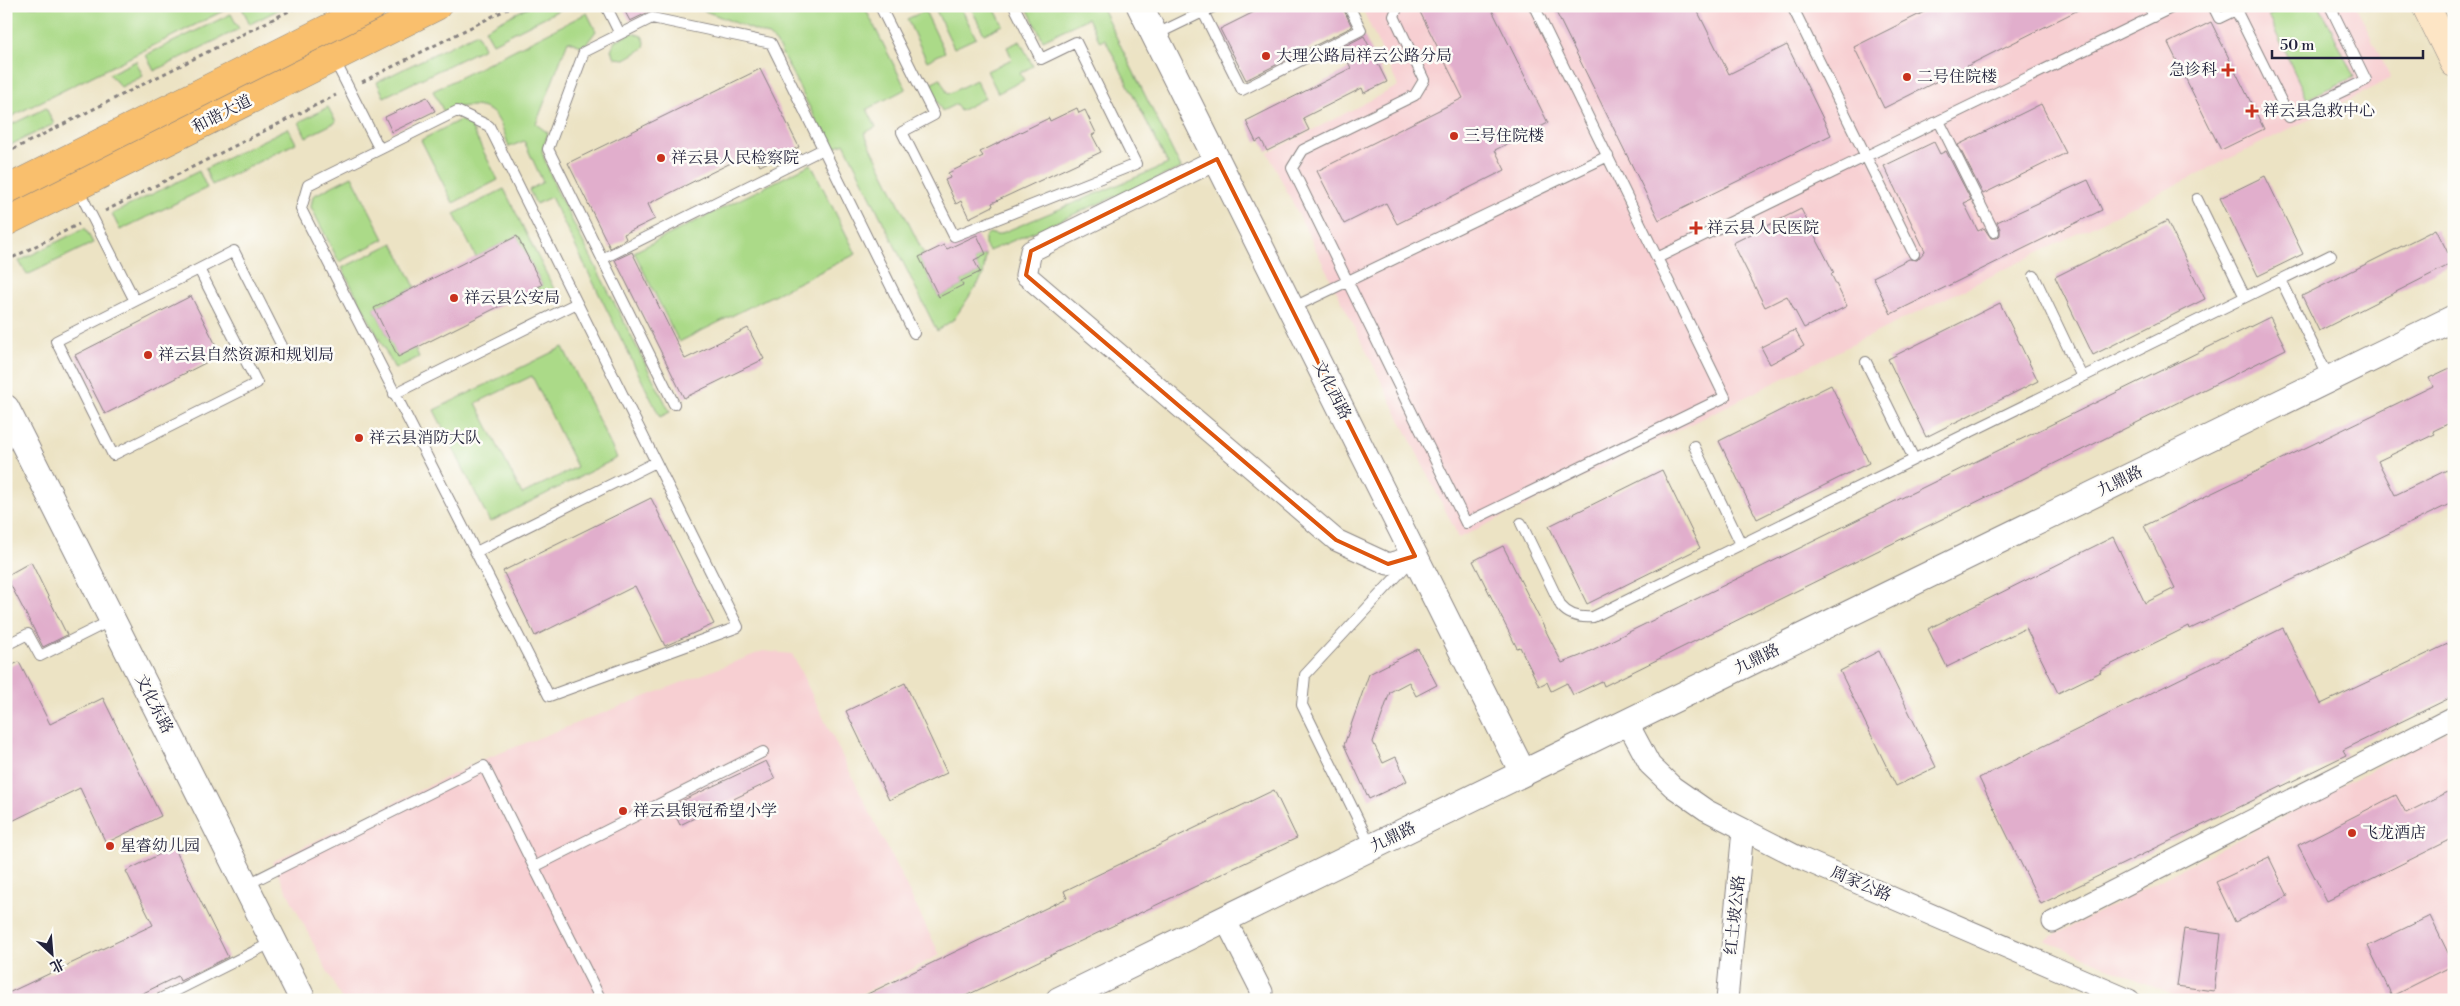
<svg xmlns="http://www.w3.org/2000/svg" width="2460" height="1006" viewBox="0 0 2460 1006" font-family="'Libre Bodoni','Noto Serif SC',serif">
<rect width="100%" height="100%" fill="#fdfcf7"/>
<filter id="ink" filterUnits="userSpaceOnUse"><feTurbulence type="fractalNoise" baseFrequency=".02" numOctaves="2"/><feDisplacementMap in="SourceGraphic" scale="10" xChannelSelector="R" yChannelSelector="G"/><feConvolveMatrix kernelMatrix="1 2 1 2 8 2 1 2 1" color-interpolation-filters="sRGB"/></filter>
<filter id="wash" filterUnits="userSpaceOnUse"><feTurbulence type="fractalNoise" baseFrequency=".0096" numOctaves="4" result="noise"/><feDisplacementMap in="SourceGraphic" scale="20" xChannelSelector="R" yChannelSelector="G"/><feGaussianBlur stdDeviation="1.12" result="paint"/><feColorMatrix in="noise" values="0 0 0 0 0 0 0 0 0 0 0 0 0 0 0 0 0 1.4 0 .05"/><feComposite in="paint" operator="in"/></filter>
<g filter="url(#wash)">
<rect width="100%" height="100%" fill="#ece3c4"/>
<path fill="#f7cfd2" d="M1361,6H2356L2391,79L1459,538L1268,153L1398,86Z
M763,651L792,654L940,955L850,1000H342L272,862L482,760Z
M2454,727V1000H2184L2045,940Z"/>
<path fill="#abda88" stroke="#667e62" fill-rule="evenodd" d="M6,6H233L6,119Z
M246,6H286L250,24L242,8Z
M530,6H567L493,43L485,29Z
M692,6H864L906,89L867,109L876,127L864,133L924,254L919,257L939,297L963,285L961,281L980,272L974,260L986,254L983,276L954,319L937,331L844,143L831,149L776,42L767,35Z
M934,6H960L976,38L954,48Z
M970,6H993L1003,25L984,34Z
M1026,6H1101L1181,168L989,251L985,245V237L989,233L997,235L1168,164L1105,39L1100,42L1088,18L1043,40Z
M2289,6H2320L2354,77L2307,99L2268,16Z
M925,11L945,52L927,61L907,19Z
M587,13L596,31L584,47L568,41L536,124L548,133L542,152L556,189L670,412L660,417L551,197L536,204L529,190L543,182L524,141L509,147C506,138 503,127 497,118C487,101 459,105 444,112L433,91Z
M231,14L239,29L154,71L146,55Z
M477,33L484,48L384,97L377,82Z
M632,33L642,36L645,42L644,48L625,59L615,58L611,50L615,41Z
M1020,41L1033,66L1020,73L1024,80L998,93L987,71L1012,59L1007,47Z
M136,61L143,76L121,87L109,74Z
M940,79L948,94L976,80L985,98L960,111L956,104L942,111L929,85Z
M328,107L336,122L306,137L299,122Z
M46,108L54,124L6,147V127Z
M460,120L470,125L498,180L453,203L421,140Z
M288,128L296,143L212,185L205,169Z
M811,164L856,254L679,342L634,252Z
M199,171L207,188L120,230L112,214Z
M352,176L384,239L339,262L311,207L313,196Z
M504,189L555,291L539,299L534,289L542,285L517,236L476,257L454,214Z
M85,228L93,243L27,275L19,261Z
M393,243L415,287L374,308L398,356L415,348L419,357L395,369L342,268Z
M563,347L617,458L490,522L434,410ZM532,376L577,467L522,494L476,403Z"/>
<g id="blocks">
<path fill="#e1aecc" d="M622,6H668L657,12H649L630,21Z
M1266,6H1342L1352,27L1246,80L1220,29Z
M1417,6H1490L1548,123L1495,150L1505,170L1397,224L1386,203L1344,224L1317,171L1463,98Z
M1553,6H1695L1729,74L1787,45L1831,135L1659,220Z
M1936,6H2086L1884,108L1854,47Z
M2211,22L2264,129L2221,150L2168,43Z
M1364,36L1387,82L1364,93L1362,88L1303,118L1309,130L1267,151L1261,139L1256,142L1246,121L1351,68L1341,48Z
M760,69L799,147L760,166L753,152L648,204L655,219L624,234L626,239L610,248L568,163Z
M427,97L435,111L392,132L385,117Z
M2041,104L2066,153L1983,194L1958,145Z
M1077,108L1079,113L1085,110L1096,133L1092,135L1101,152L992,203L993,206L969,218L961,201L956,204L945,180L950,178L948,173L983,156L980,152L1049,118L1050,121Z
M1934,142L1940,154L1946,151L1971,200L1964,203L1978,231L1984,228L1991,238H1997L2000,235V229L1997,222L2088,180L2102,210L1891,314L1873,277L1909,259L1917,260L1925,251L1884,166Z
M2265,176L2303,254L2258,276L2220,198Z
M1801,209L1834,273L1831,274L1847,306L1804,328L1787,296L1765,307L1733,243Z
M2167,221L2205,299L2093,355L2055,277Z
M2436,229L2453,263L2319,331L2302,296Z
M977,235L986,254L974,260L980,272L961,281L963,285L939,297L919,257L944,245L947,249Z
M517,236L542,285L398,357L374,308Z
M632,252L685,359L748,328L764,359L684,398L615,260Z
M191,296L221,355L105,414L75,355Z
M2000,303L2038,381L1926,437L1888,359Z
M2270,317L2286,349L1604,686L1602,681L1573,695L1567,683L1551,691L1547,682L1539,686L1520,647L1517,648L1473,561L1503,546L1562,663L1580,656Z
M1795,330L1804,346L1770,364L1761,347Z
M2454,366V421L2433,431L2435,434L2378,461L2395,495L2447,470L2454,485V502L2190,629L2189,626L2100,670L2101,672L2058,693L2026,628L1947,667L1928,629L2113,537L2145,603L2175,588L2144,526L2433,386L2429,378Z
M1831,385L1869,463L1757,519L1719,441Z
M1662,470L1700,548L1587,604L1549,526Z
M651,498L714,624L665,646L635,586L535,636L503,571Z
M31,562L67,635L43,647L6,576Z
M2283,628L2321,704L2454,641V696L2343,750L2346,755L2041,904L1979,778Z
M1418,649L1437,685L1416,696L1409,682L1390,692L1373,742L1383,763L1396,757L1407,781L1369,799L1344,745L1369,674Z
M1879,651L1936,767L1896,786L1840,671Z
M19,662L50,724L103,698L161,816L106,843L80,788L6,824V668Z
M905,683L947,773L889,800L846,711Z
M766,761L775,779L680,825L671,806Z
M2454,789V838L2327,901L2298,845L2396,795L2406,813Z
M1274,790L1297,838L957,1000H855L1067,898L1064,891Z
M174,847L228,957L180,981L178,976L129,1000H6V994L153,925L126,871Z
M2269,857L2288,896L2235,922L2216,882Z
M2430,916L2454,965L2392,996L2368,946Z
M2184,929L2221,934L2214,991L2176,986Z"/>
</g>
</g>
<g filter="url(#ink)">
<use href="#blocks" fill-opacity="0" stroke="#878280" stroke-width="1"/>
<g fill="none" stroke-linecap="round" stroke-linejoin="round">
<g stroke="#878280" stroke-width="12">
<path id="service" d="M606,6L620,34
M880,6L934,115L902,132L954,236L1136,164L1076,42L1041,59L1014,6
M1398,6L1394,16L1424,80L1415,95L1303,150L1292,168L1466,523L1725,397L1534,6
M1792,6L1914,254
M2149,6L2154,17
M2213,6L2219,18L2244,6
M2236,10L2289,117L2366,80L2330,6
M1203,12L1242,90L1361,30L1349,6
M1155,35L1215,6
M334,59L379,148
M457,111L489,126L738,627L549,696L301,209L308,185Z
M1939,121L1994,232
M77,187L135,301L56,341L113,455L257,383L199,269L135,301
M2197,199L2245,297
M1657,258L2175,6
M602,259L823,149
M199,269L234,251L282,346
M2034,276L2082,377
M2281,280L2329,378
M1292,308L1608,156
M1866,362L1914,459
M394,394L577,303
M674,404L548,149L584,52L652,18L771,43L914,333
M1694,446L1741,544
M1521,523L1561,606C1569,616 1581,618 1593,617L2331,255
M476,552L656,462
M6,645L28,634L40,656L112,620
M1371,846L1302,705L1305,675L1409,563
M534,867L601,1000
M246,885L484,766L534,867L763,752
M158,1000L273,942"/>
</g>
<g stroke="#878280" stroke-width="23">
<path id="minor" d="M1217,159L1031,251L1026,275L1336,540L1388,564L1415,556
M1627,722L1650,765L1673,787L1706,810L1800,858L2129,1000
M1225,919L1262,992L1259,1000
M2053,922L2454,717
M1727,1000L1743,830"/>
</g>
<g stroke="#878280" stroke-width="28">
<path id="tertiary" d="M1140,6L1523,773
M6,408L303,1000
M1059,1000L2454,318"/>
</g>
<g stroke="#878280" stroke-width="29">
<path id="secondary" d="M2426,6L2454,63"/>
</g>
<g stroke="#878280" stroke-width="29">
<path id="primary" d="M6,190L373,6
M6,222L437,6"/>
</g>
<path stroke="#878280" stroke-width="3" stroke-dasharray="4 4" stroke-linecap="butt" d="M362,82L513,6
M6,153L299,6
M105,211L336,95
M6,261L79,224"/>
<use href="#service" stroke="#fff" stroke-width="10"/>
<use href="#minor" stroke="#fff" stroke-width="21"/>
<use href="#tertiary" stroke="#fff" stroke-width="26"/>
<use href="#secondary" stroke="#fde5c5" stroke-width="28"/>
<use href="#primary" stroke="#f9bf6d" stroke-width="28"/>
</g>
</g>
<path fill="none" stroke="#de560e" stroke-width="4" stroke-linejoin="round" d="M1217,159L1415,556L1388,564L1336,540L1026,275L1031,251Z"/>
<g fill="#c8321e" stroke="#fdfcf7" stroke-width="2">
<circle cx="1266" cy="56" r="5"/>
<path d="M2225.5 62.5h5v5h5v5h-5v5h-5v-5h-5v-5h5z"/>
<circle cx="1907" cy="77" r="5"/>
<path d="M2249.5 103.5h5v5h5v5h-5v5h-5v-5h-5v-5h5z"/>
<circle cx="1454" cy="136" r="5"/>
<circle cx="661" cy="158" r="5"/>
<path d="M1693.5 220.5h5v5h5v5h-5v5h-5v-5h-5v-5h5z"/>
<circle cx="454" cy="298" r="5"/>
<circle cx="148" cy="355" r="5"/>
<circle cx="359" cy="438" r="5"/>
<circle cx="623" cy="811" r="5"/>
<circle cx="2352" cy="833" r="5"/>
<circle cx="110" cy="846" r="5"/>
</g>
<g text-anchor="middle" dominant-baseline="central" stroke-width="5" stroke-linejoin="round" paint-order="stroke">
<g font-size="16" fill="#22223b" stroke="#fdfcf7" text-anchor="start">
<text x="1276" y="56">大理公路局祥云公路分局</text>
<text x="2217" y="70" text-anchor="end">急诊科</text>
<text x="1917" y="77">二号住院楼</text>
<text x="2263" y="111">祥云县急救中心</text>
<text x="1464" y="136">三号住院楼</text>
<text x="671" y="158">祥云县人民检察院</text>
<text x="1707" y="228">祥云县人民医院</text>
<text x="464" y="298">祥云县公安局</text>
<text x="158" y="355">祥云县自然资源和规划局</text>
<text x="369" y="438">祥云县消防大队</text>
<text x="633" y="811">祥云县银冠希望小学</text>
<text x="2362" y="833">飞龙酒店</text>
<text x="120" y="846">星睿幼儿园</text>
</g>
<g font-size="16" fill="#22223b" stroke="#fdfcf7">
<text transform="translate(222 114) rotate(-27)">和谐大道</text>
<text transform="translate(1332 390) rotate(63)">文化西路</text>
<text transform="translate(2120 481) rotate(-26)">九鼎路</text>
<text transform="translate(1757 659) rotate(-26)">九鼎路</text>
<text transform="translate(154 704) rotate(63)">文化东路</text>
<text transform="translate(1393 837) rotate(-26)">九鼎路</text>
<text transform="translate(1861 884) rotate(23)">周家公路</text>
<text transform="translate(1735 915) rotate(-84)">红土坡公路</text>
</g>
</g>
<rect width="2460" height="1006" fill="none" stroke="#fdfcf7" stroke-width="25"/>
<g transform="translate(52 954) rotate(154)" stroke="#fdfcf7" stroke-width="4" paint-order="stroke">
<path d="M0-4L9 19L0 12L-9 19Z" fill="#22223b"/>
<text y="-8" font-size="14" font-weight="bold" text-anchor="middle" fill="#22223b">北</text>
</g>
<path d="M2272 50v8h151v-8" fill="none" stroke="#22223b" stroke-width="2.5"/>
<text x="2280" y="50" font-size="15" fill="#22223b" stroke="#fdfcf7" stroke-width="4" paint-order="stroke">50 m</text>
</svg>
